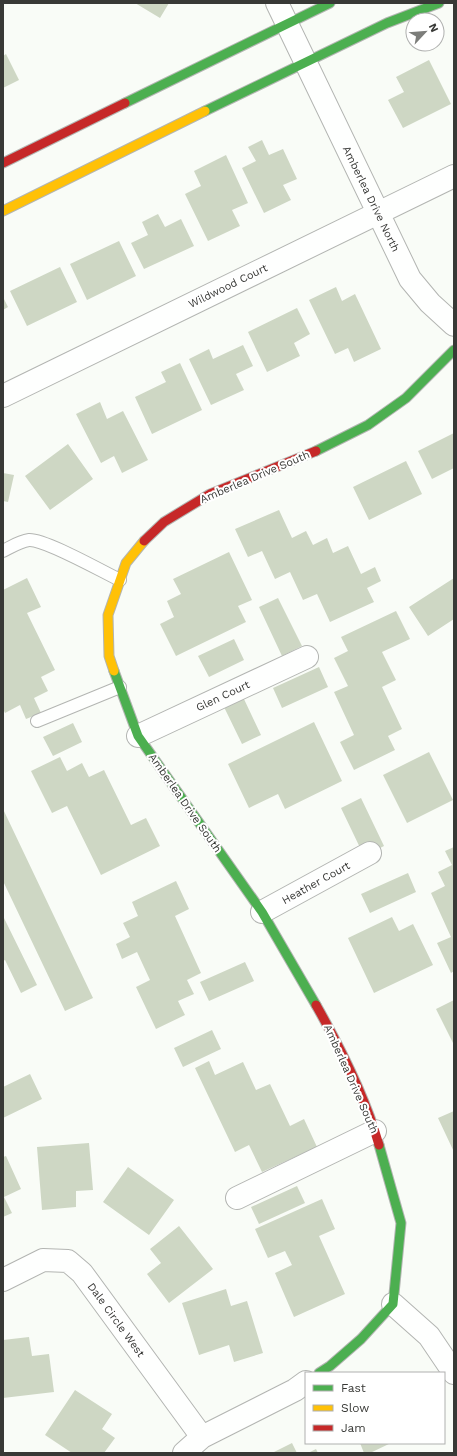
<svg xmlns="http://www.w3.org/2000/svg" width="457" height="1456" viewBox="0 0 457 1456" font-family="'Work Sans',sans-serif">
<rect width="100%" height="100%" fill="#f9fcf7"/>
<path fill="#ced7c4" d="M135,3H169L160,18Z
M6,54L19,80L3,88V56Z
M429,60L451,104L403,128L388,100L404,92L396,77Z
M262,140L269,155L283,149L297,179L283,185L291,200L264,213L242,168L256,161L248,147Z
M226,155L248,203L232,210L240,226L208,241L185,194L201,186L194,171Z
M158,214L165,227L181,219L194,246L144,269L131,243L148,235L142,222Z
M119,241L136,276L87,300L70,264Z
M60,267L77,302L27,326L10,291Z
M336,287L342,301L355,294L381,349L354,362L348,348L335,354L309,300Z
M3,297L8,307L3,310Z
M297,308L310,334L294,343L300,356L267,372L248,332Z
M243,345L253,366L236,374L244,390L211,405L189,359L209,349L213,359Z
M180,363L202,410L152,434L135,397L166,382L161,372Z
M100,402L107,419L123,411L148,460L122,473L114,456L101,463L76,414Z
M454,433V468L432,479L418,451Z
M68,444L93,479L50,510L25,476Z
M406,461L422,494L369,520L353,487Z
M3,473L14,475L8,502L3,501Z
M279,510L292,538L306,531L313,545L327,538L333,553L348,546L361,574L375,567L381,581L367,588L374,602L330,622L317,594L303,600L290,572L275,579L262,551L248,557L235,529Z
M229,552L252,600L238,606L246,622L176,656L160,624L174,617L167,601L181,594L173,579Z
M27,578L41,607L27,613L55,670L41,677L48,691L34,698L41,713L26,719L20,705L5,713L3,709V590Z
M454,578V619L428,636L409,607Z
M278,598L302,646L282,656L259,607Z
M396,611L410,639L382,652L396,680L382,687L402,729L388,736L395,750L354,770L340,742L354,735L334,692L348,686L334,658L348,651L341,637Z
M234,639L244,660L209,677L198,656Z
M319,667L328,687L282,708L273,688Z
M243,697L261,735L242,744L224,707Z
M314,722L342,781L285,809L278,794L249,808L228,764Z
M73,723L82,742L53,756L43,737Z
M429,752L453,800L407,823L383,775Z
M60,757L67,771L82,763L89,777L104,770L131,825L146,818L160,846L101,875L67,806L52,813L31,771Z
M361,798L384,846L364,856L341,808Z
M3,809L93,998L65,1011L3,881Z
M454,847V971L451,973L437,943L451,937L431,893L445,886L438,872L452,865L445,851Z
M408,873L416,892L370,913L361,894Z
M176,881L189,909L175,916L201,973L187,980L194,994L178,1001L185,1015L156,1029L136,987L150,980L137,952L122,959L116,944L130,937L123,923L138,916L132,902Z
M3,916L37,985L21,993L5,960L3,961Z
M392,917L399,931L413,924L433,965L374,993L348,938Z
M245,962L254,981L209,1001L200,982Z
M454,1000V1045L436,1009Z
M212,1030L221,1049L183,1067L174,1048Z
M209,1061L215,1075L243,1062L256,1090L270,1084L290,1126L304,1119L317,1147L262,1172L249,1145L235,1152L195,1068Z
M30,1074L42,1099L3,1118V1087Z
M454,1111V1152L438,1118Z
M89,1143L93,1190L76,1191V1207L42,1210L37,1147Z
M6,1156L21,1189L4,1197L12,1213L3,1217V1157Z
M128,1167L174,1200L149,1235L103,1202Z
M297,1186L305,1203L259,1224L251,1207Z
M322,1199L335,1229L319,1236L345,1294L294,1317L275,1273L292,1265L285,1251L268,1258L255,1229Z
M179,1226L213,1269L169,1303L147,1274L161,1263L150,1249Z
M226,1289L231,1306L247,1301L263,1353L234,1362L229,1345L199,1355L182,1303Z
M29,1337L32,1356L49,1354L54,1392L3,1398V1340Z
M75,1390L112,1414L102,1429L115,1438L104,1453H72L45,1435Z
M292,1443L297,1453H272Z
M360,1443H391L370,1453H364Z
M316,1449L318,1453H308Z"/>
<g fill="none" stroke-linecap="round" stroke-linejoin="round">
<g stroke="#b3b5b2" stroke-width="14">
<path id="lane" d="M3,551C11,547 20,541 29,540C45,539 103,572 120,580
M37,721L120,687"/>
</g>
<g stroke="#b3b5b2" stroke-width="24">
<path id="street" d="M277,3L410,279L430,303L454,325
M3,396L454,176
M138,736L307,657
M262,912L370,853
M237,1198L375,1131
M3,1280L43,1260L68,1261L82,1273L202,1437
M393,1304L429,1336L454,1373
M184,1453L202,1437L295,1390L306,1382"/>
</g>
<g stroke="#b3b5b2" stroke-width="11">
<path id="fast" d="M125,103L330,3
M205,111L387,23L439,3
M316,451L368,425L406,398L454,350
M114,671L138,736L262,912L316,1005
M319,1373L330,1366L361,1339L393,1304L401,1223L379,1145"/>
</g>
<g stroke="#b3b5b2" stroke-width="11">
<path id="slow" d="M3,211L205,111
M114,671L109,656L108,615L126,563L144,541"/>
</g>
<g stroke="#b3b5b2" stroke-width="11">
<path id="jam" d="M3,163L125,103
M144,541L164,522L210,494L316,451
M316,1005C341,1049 365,1096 379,1145"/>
</g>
<use href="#lane" stroke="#fefffe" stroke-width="12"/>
<use href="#street" stroke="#fefffe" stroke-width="22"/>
<use href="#fast" stroke="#4caf50" stroke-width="9"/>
<use href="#slow" stroke="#ffc107" stroke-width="9"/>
<use href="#jam" stroke="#c62828" stroke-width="9"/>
</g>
<g text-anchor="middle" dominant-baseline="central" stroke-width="4" stroke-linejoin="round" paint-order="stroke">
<g font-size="11" fill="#383936" stroke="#fff">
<text transform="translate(371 199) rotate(64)">Amberlea Drive North</text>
<text transform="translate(228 286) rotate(-26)">Wildwood Court</text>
<text transform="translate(255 477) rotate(-23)">Amberlea Drive South</text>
<text transform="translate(223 696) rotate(-25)">Glen Court</text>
<text transform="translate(185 803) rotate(55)">Amberlea Drive South</text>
<text transform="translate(316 883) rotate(-29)">Heather Court</text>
<text transform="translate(351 1079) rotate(66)">Amberlea Drive South</text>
<text transform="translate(116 1320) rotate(54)">Dale Circle West</text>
</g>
</g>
<rect width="457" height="1456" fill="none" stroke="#383936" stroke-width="8"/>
<rect x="305" y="1372" width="140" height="72" fill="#ffffff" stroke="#afb0af"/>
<rect x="313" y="1385" width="20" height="6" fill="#4caf50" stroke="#afb0af"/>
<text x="341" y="1392" font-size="12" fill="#383936">Fast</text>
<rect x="313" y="1405" width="20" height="6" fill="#ffc107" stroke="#afb0af"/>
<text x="341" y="1412" font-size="12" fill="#383936">Slow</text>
<rect x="313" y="1425" width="20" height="6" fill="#c62828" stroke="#afb0af"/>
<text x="341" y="1432" font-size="12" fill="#383936">Jam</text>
<g transform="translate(425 32) rotate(64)"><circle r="19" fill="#ffffff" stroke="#afb0af"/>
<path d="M0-3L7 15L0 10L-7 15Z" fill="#7c7d7a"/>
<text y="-6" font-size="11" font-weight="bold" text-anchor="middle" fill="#383936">N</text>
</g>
</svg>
